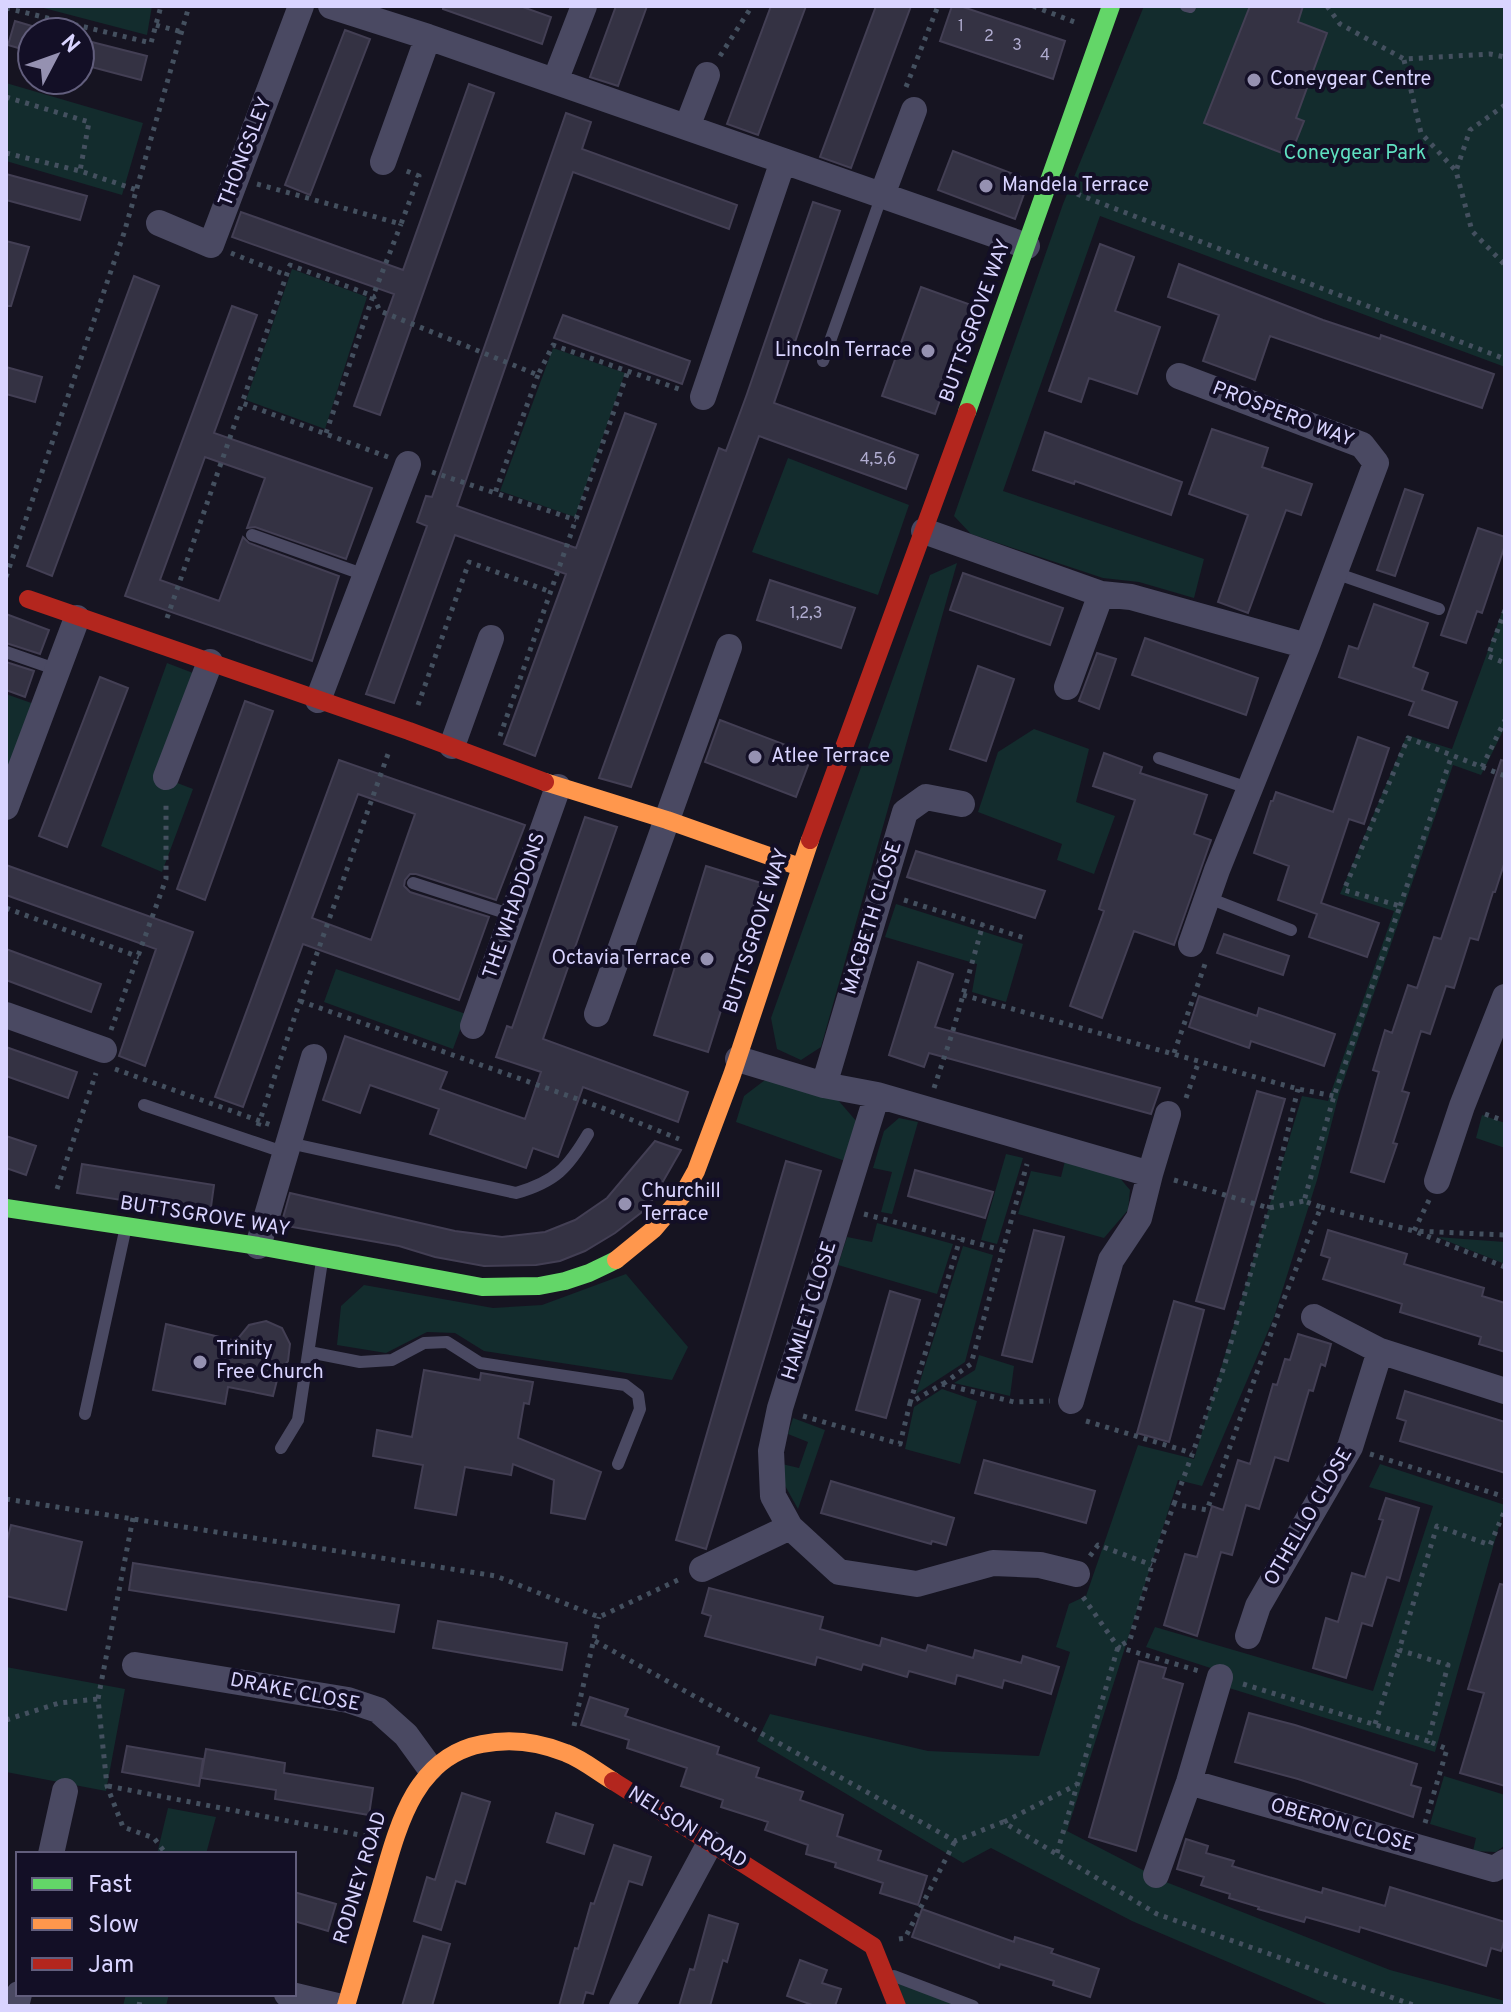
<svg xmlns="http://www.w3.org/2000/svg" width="1511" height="2012" viewBox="0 0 1511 2012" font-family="Overpass,sans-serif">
<rect width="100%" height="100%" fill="#161421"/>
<path fill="#132c2d" d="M36,6H152L147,35Z
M1144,6H1505V367L1100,216L1003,491L1204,559L1194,598L1139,582L1103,578L971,534L954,516L1063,204Z
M6,83L143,123L122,195L6,161Z
M292,269L367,297L325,429L246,400Z
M553,348L625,373L575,517L500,491Z
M788,458L909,505L878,595L752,552Z
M957,563L821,1047L801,1060L777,1049L771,1018L930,575Z
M1505,604V727L1481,775L1453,765L1339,1094L1317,1180L1274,1317L1202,1486L1178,1480L1067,1831L1166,1882L1390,1970L1505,2001V2006H1331L1132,1921L991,1848L963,1863L757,1741L770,1714L928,1751L1039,1756L1070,1652L1056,1647L1069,1604L1086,1596L1138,1445L1194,1459L1302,1096L1328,1101L1394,911L1340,894L1407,735L1452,749Z
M167,663L193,673L159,776L193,789L162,872L101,846Z
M6,694L37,705L6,789Z
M1034,729L1089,749L1076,802L1115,816L1094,874L1057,860L1062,844L978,812L998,752Z
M896,904L1023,944L1006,1002L972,992L977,964L885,937Z
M336,969L466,1014L453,1049L324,1002Z
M765,1080L838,1100L857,1122L845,1161L736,1122L744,1096Z
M1482,1115L1505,1123V1148L1476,1138Z
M899,1118L918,1122L892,1214L881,1212L892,1172L873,1168L884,1131Z
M1006,1154L1023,1158L997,1244L981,1240Z
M1065,1161L1119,1177L1130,1190L1128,1210L1104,1238L1018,1214L1031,1171L1061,1177Z
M877,1223L953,1244L937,1294L838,1265L847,1237L872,1242Z
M1437,1237L1505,1242V1264Z
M963,1246L993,1255L965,1362L916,1394Z
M626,1274L688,1347L672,1380L484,1351L455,1333L427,1332L386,1353L337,1345L341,1306L364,1285L493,1308L542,1305Z
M979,1355L1014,1366L1010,1396L954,1383L975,1370Z
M942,1389L977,1401L960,1464L905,1449L914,1407Z
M793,1418L825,1430L798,1509L783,1482L782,1464L799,1468L808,1442L788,1434Z
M1380,1464L1505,1505L1435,1752L1229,1688L1232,1675L1146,1647L1155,1627L1373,1691L1433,1506L1369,1487Z
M6,1667L125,1689L106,1791L6,1772Z
M1444,1776L1505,1795V1845L1496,1852L1473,1851L1476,1838L1430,1824Z
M168,1808L216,1817L206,1854H157Z
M892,1981L963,2006H901Z
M126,1994H169L166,2006H123Z"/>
<path fill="#343243" stroke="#433f54" stroke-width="2" fill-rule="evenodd" d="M443,6H520L551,17L542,44L443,9Z
M616,6H647L618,86L590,77Z
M771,6H806L758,135L727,124Z
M876,6H911L851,168L820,157Z
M952,6H960L1065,41L1053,79L940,41Z
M1250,6H1303L1298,22L1327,33L1296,118L1304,121L1290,156L1204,123Z
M15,21L32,26V52L8,45Z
M345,30L370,39L310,195L285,185Z
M80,39L147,56L141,80L80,64Z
M469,84L494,93L380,415L354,406L394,294L232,237L241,212L403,270Z
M566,113L591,122L582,149L737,205L729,229L573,172L457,506L576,548L625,413L656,424L535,756L504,744L566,574L455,535L394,703L366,694L427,526L417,522L426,496L432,497Z
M953,151L1029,180L1015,219L938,190Z
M6,174L87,196L80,220L6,200Z
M813,202L840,211L774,403L918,455L906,489L759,436L631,787L599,778L719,448L726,451L747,394Z
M6,241L29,247L11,306H6Z
M1100,244L1134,257L1115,311L1160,327L1137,394L1089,378L1081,402L1049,391Z
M1179,264L1323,320L1380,339L1381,335L1494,374L1482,408L1270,336L1255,380L1203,361L1219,315L1168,297Z
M134,276L159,286L52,576L27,566Z
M921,287L974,306L935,414L882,396Z
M232,306L257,315L214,433L372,488L346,559L255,527L247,528L265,478L205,457L160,580L219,601L243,537L249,543L339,576L312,661L125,596Z
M563,315L690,361L682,384L554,338Z
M6,367L42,377L35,402L6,394Z
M1212,429L1268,448L1262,467L1312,484L1301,515L1286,510L1248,613L1218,602L1248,515L1189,494Z
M1045,432L1182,482L1171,515L1075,481L1074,484L1033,470Z
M1405,489L1423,495L1395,576L1377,570Z
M1478,528L1505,537V545L1482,613L1477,611L1466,643L1441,635Z
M963,573L1063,608L1050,645L950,610Z
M770,580L855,608L841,648L757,620Z
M1374,604L1428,623L1413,667L1428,673L1422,690L1457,702L1448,728L1409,715L1414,702L1339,677L1349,646L1358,649Z
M6,614L49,630L40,654L6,643Z
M1145,638L1258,678L1246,715L1132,675Z
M1097,653L1116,659L1099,709L1079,701Z
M6,662L34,671L25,697L6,690Z
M978,666L1014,679L986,761L950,749Z
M100,677L128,688L67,847L39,836Z
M245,701L273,711L205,900L177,889Z
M720,720L812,755L796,797L705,762Z
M1358,737L1389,748L1364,824L1349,819L1321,903L1379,923L1367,957L1309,937L1317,914L1278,900L1289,866L1254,853L1271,801H1273L1276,792L1333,812Z
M1104,753L1142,767L1140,773L1207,795L1194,834L1211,840L1174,945L1134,931L1102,1018L1070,1006L1104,911L1099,909L1135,800L1093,786Z
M339,760L525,825L496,900L416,874H410L405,880L404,886L410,892L489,917L459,1000L303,944L243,1107L215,1097ZM358,794L415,814L371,940L312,918Z
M1501,760L1505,761V861L1495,892H1493L1478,940L1470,938L1454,988L1446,986L1430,1034L1421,1031L1402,1091L1409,1093L1393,1143L1397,1144L1384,1182L1351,1172L1379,1072L1373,1070L1385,1030L1392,1033L1408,985L1417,988L1434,937L1441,939Z
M585,817L617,827L543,1039L688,1092L678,1122L583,1087L558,1157L533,1148L526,1168L430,1134L439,1109L370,1085L360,1113L323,1100L345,1036L447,1072L440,1089L525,1119L541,1072L496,1057L507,1026L512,1028Z
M916,851L1045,891L1035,918L907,877Z
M6,865L193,932L145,1066L119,1056L156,949L6,895Z
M706,866L761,883L708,1052L654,1035Z
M1224,934L1289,956L1283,975L1217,953Z
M6,949L101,984L91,1012L6,980Z
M918,962L953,974L935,1027L1160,1088L1151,1114L929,1053L924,1067L889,1055Z
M1199,996L1257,1016L1259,1008L1335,1034L1324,1066L1251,1041L1249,1048L1189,1027Z
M6,1047L77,1072L68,1098L6,1076Z
M1257,1091L1285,1099L1224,1309L1196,1301Z
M6,1136L36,1146L26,1175L6,1168Z
M655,1141L681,1150L653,1199L642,1212L615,1233L585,1251L560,1261L536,1265L484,1266L435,1257L399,1246L281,1225L290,1193L455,1231L502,1237L545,1232L575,1220L607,1198Z
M786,1161L821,1171L706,1549L676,1540Z
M82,1164L214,1185L210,1214L77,1193Z
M915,1170L993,1192L985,1218L908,1196Z
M1034,1230L1064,1237L1032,1362L1002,1355Z
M1328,1230L1407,1254L1404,1264L1484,1288L1482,1296L1505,1303V1352L1479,1344L1481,1337L1400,1312L1402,1304L1323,1279L1330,1258L1321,1255Z
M890,1291L920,1300L886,1418L856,1410Z
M1174,1301L1204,1310L1169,1442L1137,1433Z
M266,1321L282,1328L290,1344L288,1361L279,1372L273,1396L228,1387L225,1404L153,1390L166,1324L236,1341L249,1325Z
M1298,1334L1331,1344L1325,1366L1321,1364L1313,1391L1309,1390L1288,1461L1275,1457L1259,1509L1246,1505L1232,1555L1221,1552L1197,1636L1164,1625L1185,1554L1197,1557L1212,1506L1223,1510L1238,1460L1250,1464L1273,1384L1277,1385L1285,1359L1290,1360Z
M424,1370L480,1380L481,1373L533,1382L529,1404L524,1403L518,1438L601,1472L585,1519L551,1513L554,1480L513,1464L511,1475L465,1467L456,1515L415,1508L423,1465L373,1456L377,1430L412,1437Z
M1405,1391L1505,1422V1473L1400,1441L1406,1421L1397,1418Z
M984,1460L1095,1491L1086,1523L975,1493Z
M831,1481L954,1518L946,1545L932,1541L931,1544L821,1513Z
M1386,1498L1419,1508L1399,1581L1387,1577L1372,1626L1362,1623L1346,1678L1313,1668L1326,1618L1338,1622L1352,1573L1365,1577L1383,1520L1379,1519Z
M11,1525L82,1542L66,1610L6,1596V1545Z
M133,1563L399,1605L394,1632L129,1590Z
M1500,1584L1505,1585V1786L1460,1773L1484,1693L1468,1689Z
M709,1588L823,1617L820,1629L880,1646L882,1638L926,1651L928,1645L973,1658L975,1650L1021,1663L1023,1656L1059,1667L1051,1694L1004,1680L1002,1688L957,1675L955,1684L909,1671L907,1677L863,1664L861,1670L817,1657L815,1665L705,1636L711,1616L702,1613Z
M438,1621L567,1643L562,1670L433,1648Z
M1139,1661L1166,1668L1163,1678L1183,1684L1136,1851L1089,1837Z
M590,1697L628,1709L625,1716L719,1747L717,1754L759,1768L756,1777L803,1792L800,1800L843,1815L837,1836L881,1851L878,1860L927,1876L918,1905L880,1893L883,1883L835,1867L836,1863L806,1854L808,1845L765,1830L768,1822L721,1807L723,1800L681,1786L687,1768L627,1748L629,1740L581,1725Z
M1249,1713L1295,1725L1417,1764L1411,1785L1421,1788L1413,1817L1298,1779L1235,1762Z
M127,1746L203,1759L199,1786L122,1772Z
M206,1749L285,1763L284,1773L373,1788L369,1815L275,1799L276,1790L201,1778Z
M462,1793L490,1802L465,1884L456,1881L441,1930L414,1921L427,1877L435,1880Z
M556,1813L593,1825L584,1854L547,1842Z
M1186,1839L1208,1846L1206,1853L1234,1861L1232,1866L1322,1893L1323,1888L1385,1906L1390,1887L1505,1922V1938L1501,1951L1491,1948L1486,1966L1360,1927L1359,1932L1306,1917L1304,1922L1258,1909L1259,1907L1229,1898L1230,1894L1201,1885L1204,1877L1177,1869Z
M614,1845L651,1857L642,1885L629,1881L593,1994L586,1992L582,2006H559L575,1948L578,1949L591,1903L594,1904Z
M294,1892L336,1904L328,1931L294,1921Z
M922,1909L1014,1942L1015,1937L1053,1949L1051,1953L1099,1969L1090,1997L1053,1985L1054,1981L1000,1964L999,1968L912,1937Z
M709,1915L738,1924L727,1962L723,1960L710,2006H679L690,1969L694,1970Z
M423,1936L450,1944L432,2006H402Z
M800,1960L827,1970L822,1983L841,1989L835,2006H815L787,1996Z"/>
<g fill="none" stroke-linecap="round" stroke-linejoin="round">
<path stroke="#44505f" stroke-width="5" stroke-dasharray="4 6" stroke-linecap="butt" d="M1033,6L1077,23
M1327,6L1340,24L1404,59L1490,54L1505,57
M6,8L151,43L161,6
M156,25L182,32
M720,56L752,6
M1404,60L1421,133L1456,171
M906,87L938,6
M6,97L89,122L80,171
M1505,105L1470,130L1456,171L1472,231L1505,265
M6,153L80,171L137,190
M257,184L401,224L419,176L404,170
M1077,194L1505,359
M231,253L286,275
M538,375L495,493L576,520
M326,433L373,296L401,224
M388,457L242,403L290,265L373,296L380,311L538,375L553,345L679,389
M432,472L495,493
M6,577L124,233L189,6
M1505,610L1488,656L1505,663
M167,618L242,403
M418,705L469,562L551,592
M500,736L628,371
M1482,767L1505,776
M904,900L1024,938
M1400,906L1452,755
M6,908L139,957
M963,995L1298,1089L1334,1096
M300,1001L600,1107L679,1139
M111,1030L166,879V801
M1174,1053L1205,964
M115,1069L271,1125
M934,1088L952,1034L983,924
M1186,1098L1199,1061
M1485,1114L1505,1121
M258,1126L300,1001L388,754
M1174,1180L1269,1208L1304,1201
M57,1189L96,1073
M1429,1200L1414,1231L1505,1235
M1321,1207L1414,1231L1505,1267
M864,1214L1002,1250
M943,1384L971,1364L1027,1164
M910,1403L960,1239
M803,1416L900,1444L910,1403L942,1384L1014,1402L1050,1401
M1086,1421L1192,1453
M1370,1454L1505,1497
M6,1499L496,1576L599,1617L682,1578
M1174,1504L1224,1367L1269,1208L1298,1089
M133,1518L98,1699L107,1786L123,1827L154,1838L166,1854
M1090,1556L1098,1545L1152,1565
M1083,1597L1118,1647L1199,1671
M595,1641L955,1841L1003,1822L1157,1914L1416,2006
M1243,1684L1428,1741L1448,1665L1399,1650L1437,1526L1490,1545L1505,1510
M6,1720L59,1703L98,1699
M1375,1724L1399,1650
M574,1726L599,1617
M108,1786L365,1836
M1004,1822L1076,1785
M1425,1823L1447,1749L1428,1741
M1057,1853L1118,1647L1130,1640L1152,1565L1174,1504L1207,1510L1281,1306L1321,1207L1304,1201L1334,1096L1400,906L1344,890L1408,738L1482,767L1505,720
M899,1939L905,1938L955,1841
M139,2006L141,1994"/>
<path stroke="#4a4962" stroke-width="12" d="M1186,6L1190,7
M823,361L882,195
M252,535L365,575
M1335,573L1439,609
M6,652L58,670
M1159,758L1248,788
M413,883L512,915
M1206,897L1291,930
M144,1105L286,1153
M289,1143L516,1193C555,1182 568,1168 588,1134
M309,1352L360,1362L392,1360L424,1343L447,1342L480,1363L625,1385L638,1395L640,1409L618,1464
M85,1414L125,1231
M281,1448L298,1420L322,1261
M894,1976L973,2006"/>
<path stroke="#4a4962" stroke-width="26" d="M331,6L428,37L1027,246
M555,81L584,6
M687,127L707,75
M383,162L428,37
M882,195L914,110
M159,223L211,245L301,6
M1179,376L1362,445L1376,463L1307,646L1217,870L1191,944
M703,397L783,161
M924,531L1101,594L1131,597L1307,646
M1067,687L1101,594
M318,700L408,464
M452,746L491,638
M166,777L210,662
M6,807L77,618
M597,1014L729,647
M6,1015L104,1050
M473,1026L558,787
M738,1059L824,1085L877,1095L1150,1174L1168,1114
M824,1085L905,812L926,797L962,804
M877,1095L780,1408L771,1451L773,1496L790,1527L839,1572L917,1584L993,1563L1040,1565L1077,1574
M1437,1181L1462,1106L1505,997
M258,1246L314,1057
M1314,1317L1380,1351L1505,1391
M1071,1401L1111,1260L1139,1218L1150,1174
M702,1569L790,1527
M1248,1636L1258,1606L1350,1447L1380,1351
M135,1665L348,1700L378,1710L406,1735L430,1768
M1189,1782L1494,1869L1505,1862
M51,1854L65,1791
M1156,1875L1189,1782L1220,1677
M287,1994L337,2006
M16,2006L19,1994
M622,2006L710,1843"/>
<path stroke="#63d668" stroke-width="18" d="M967,412L1111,6
M6,1208L258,1246L482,1287L539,1286L565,1281L589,1273L616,1260"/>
<path stroke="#ff974d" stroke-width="18" d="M545,782L667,820L800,867
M616,1260L654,1229L682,1196L696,1171L732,1075L810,840
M346,2006C357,1967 369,1928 380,1889C397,1830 413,1757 482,1744C511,1738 539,1742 566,1753C582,1759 598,1772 613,1781"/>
<path stroke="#b3261e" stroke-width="18" d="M28,599L409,731L545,782
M810,840L967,412
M613,1781L873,1946L897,2006"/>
</g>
<g fill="#9591b1" stroke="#130f26" stroke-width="3">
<circle cx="1254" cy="80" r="8"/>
<circle cx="986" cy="186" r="8"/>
<circle cx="928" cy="351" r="8"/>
<circle cx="755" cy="757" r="8"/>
<circle cx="707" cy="959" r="8"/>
<circle cx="625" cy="1204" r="8"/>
<circle cx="200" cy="1362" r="8"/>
</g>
<g text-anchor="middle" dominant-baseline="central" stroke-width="8" stroke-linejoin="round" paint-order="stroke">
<g font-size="16" fill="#b0acd0">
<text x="961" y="27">1</text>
<text x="989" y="37">2</text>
<text x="1017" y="46">3</text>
<text x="1045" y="56">4</text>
<text x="878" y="460">4,5,6</text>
<text x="806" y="614">1,2,3</text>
</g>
<g font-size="20" fill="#d9d4ff" stroke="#130f26" text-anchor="start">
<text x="1270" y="80">Coneygear Centre</text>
<text x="1002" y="186">Mandela Terrace</text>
<text x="912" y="351" text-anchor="end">Lincoln Terrace</text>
<text x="771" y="757">Atlee Terrace</text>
<text x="691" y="959" text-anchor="end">Octavia Terrace</text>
<text x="641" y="1192">Churchill<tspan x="641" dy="23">Terrace</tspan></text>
<text x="216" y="1350">Trinity<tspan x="216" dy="23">Free Church</tspan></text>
</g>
<g font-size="20" fill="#d9d4ff" stroke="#130f26">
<text transform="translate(246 152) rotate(-69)">THONGSLEY</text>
<text transform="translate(976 321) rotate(-70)">BUTTSGROVE WAY</text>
<text transform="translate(1283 415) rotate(21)">PROSPERO WAY</text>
<text transform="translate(515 906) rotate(-71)">THE WHADDONS</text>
<text transform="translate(873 918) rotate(-73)">MACBETH CLOSE</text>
<text transform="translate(757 931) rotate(-72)">BUTTSGROVE WAY</text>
<text transform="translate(205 1217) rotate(9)">BUTTSGROVE WAY</text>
<text transform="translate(810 1311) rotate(-73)">HAMLET CLOSE</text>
<text transform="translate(1309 1517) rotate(-60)">OTHELLO CLOSE</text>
<text transform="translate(295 1693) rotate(11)">DRAKE CLOSE</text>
<text transform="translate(1342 1826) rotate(16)">OBERON CLOSE</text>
<text transform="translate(687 1828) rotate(32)">NELSON ROAD</text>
<text transform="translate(361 1878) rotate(-73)">RODNEY ROAD</text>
</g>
<g font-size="20" fill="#5fe0c0" stroke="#130f26">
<text x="1355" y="154">Coneygear Park</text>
</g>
</g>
<rect width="1511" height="2012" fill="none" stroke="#d9d4ff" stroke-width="16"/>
<rect x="16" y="1852" width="280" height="144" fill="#130f26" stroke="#625e7d" stroke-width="2"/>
<rect x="32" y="1878" width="40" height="12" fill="#63d668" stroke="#625e7d" stroke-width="2"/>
<text x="88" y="1892" font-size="24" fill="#d9d4ff">Fast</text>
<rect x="32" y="1918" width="40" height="12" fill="#ff974d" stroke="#625e7d" stroke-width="2"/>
<text x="88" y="1932" font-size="24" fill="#d9d4ff">Slow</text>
<rect x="32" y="1958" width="40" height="12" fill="#b3261e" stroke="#625e7d" stroke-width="2"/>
<text x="88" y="1972" font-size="24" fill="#d9d4ff">Jam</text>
<g transform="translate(56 56) rotate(49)"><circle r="38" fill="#130f26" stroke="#625e7d" stroke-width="2"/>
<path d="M0-6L14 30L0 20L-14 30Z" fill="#9591b1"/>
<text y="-12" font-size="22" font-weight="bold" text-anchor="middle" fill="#d9d4ff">N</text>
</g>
</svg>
